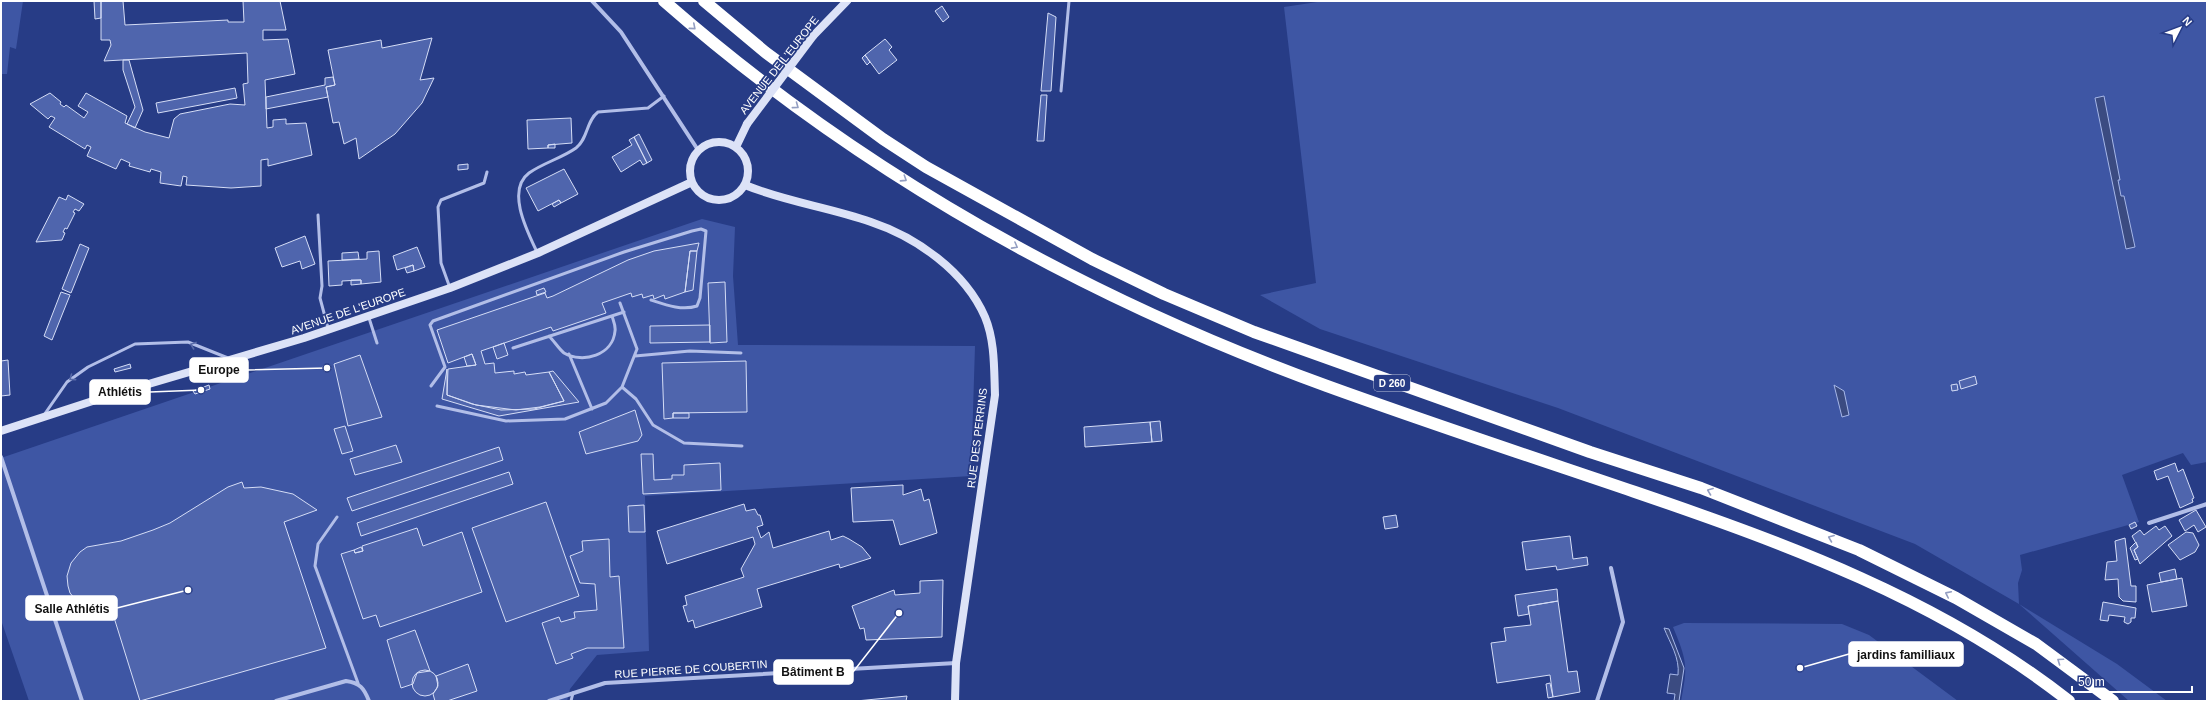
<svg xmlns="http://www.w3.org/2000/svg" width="2208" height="702" viewBox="0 0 2208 702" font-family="Arial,sans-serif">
<rect width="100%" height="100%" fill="#273c86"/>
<path fill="#3e56a4" d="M1,1H23L16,49L10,47L7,74H1Z
M1324,1H2207V462L2191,465L2183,453L2122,475L2139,522L2020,555L2022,570L2018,583L2019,604L2117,664L2167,701H2129L2019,604L1915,544L1558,408L1320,329L1260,295L1316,283L1284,7Z
M702,219L735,227L733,276L738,345L975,346L971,476L645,496L649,651L597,655L570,689L567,701H29L1,620V458Z
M1684,623L1842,624L1869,635L1958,701H1681C1688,665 1687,661 1673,627Z"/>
<path fill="#3b4b81" stroke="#a6b7e8" d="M2104,96L2120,180H2118L2121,196H2124L2135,247L2126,249L2095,98Z
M1834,385L1844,391L1849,415L1842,417Z
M1664,628L1669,629L1684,668L1679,701H1674L1675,694L1667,693L1670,674L1678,675C1680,658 1670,643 1664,628Z"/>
<path fill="#4f65ad" stroke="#d5ddf6" d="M94,1H101V18L95,19Z
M101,1H123L125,25L228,20V22H244L243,1H280L286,30H263V40L288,39L295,74L265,80L267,128L273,127V120L286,119V124L306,123L312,155L268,166V159L261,160V186L231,188L186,185L187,177L183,176L181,186L160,183L161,172L151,169L150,172L129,166L130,163L121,159L116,169L87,156L91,147L87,145L85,149L49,127L55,118L51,116L48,119L30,104L50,93L61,102L60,104L64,107L66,105L84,118L88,112L78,106L86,93L127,116L125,123L145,132L169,138L174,119L180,114L230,104L245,105L243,84L248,83L247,53L104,61L111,45L110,40H101Z
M942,6L949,17L943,22L935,11Z
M1048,13L1056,17L1051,91H1041Z
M432,38L420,80L434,78L422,103L395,134L359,159L356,138L344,144L339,122L333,123L326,87L335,85L328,50L381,40L382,48Z
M885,39L892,47L889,50L897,60L879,74L865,55Z
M865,55L870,62L867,65L862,58Z
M123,60H129L143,110L135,128L127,124L135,107L123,70Z
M333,77L335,85L326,87L328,97L266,109V97L325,85V78Z
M235,88L237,98L158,113L156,103Z
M1041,95H1047L1044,141H1037Z
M571,118L572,143L548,145V148L528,149L527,120Z
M639,134L652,160L647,163L634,137Z
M634,137L647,163L643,165L640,160L621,172L612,157L632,145L629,140Z
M555,144V148H548V145Z
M468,164V169L458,170V165Z
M564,169L578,194L561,203L559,200L538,211L526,188Z
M68,195L84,204L79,211L75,209L73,212L75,213L67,229L65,228L63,232L65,233L62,240L36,242L59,197L66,200Z
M559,200L561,203L554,207L552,204Z
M305,236L315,264L302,269L300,261L282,267L275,248Z
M699,243L697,251H690L685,292L665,299L664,295L654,299L653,295L643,298L642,294L632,297L631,293L602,303L606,313L553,331L551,327L481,351L485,364L494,363L495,373L514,371V374L525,372L526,375L549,372L564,401L534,409L501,410L472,404L447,395L448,369L476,365L472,354L448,363L437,330L545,293L547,298L553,296L628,260L654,251Z
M80,244L89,248L71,293L62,289Z
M417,247L425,267L414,271L413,265L397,270L393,256Z
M379,251L381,282L361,284V280L342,281V285L329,286L328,261L367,259V252Z
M690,251H697L693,290L685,292Z
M358,252L359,259L342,260V253Z
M413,265L414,271L407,273L405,268Z
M351,280H361V284L351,285Z
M725,282L727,342L710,343L708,283Z
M544,288L546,292L537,295L536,291Z
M61,292L70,295L52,340L44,336Z
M710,325V342L650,343V326Z
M504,343L508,355L497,359L493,347Z
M472,354L476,365L467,366L464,357Z
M360,355L382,417L348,426L334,364Z
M8,360L10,395L1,396V361Z
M746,361L747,412L673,413V418L664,419L662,363Z
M130,364L131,368L115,372L114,369Z
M330,365L331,369L324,371L323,366Z
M447,369V395L476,405L516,410L540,407L564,401L549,372L553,371L579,402L499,416L442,399Z
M1975,376L1977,384L1961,389L1959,381Z
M1957,384L1958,390L1952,391L1951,385Z
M209,385L210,389L195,394L193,391Z
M635,410L642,435L638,441L586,454L579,432Z
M673,413H689V418H673Z
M1160,421L1162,441L1152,442L1150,422Z
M1150,422L1152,442L1085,447L1084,427Z
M345,426L353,451L342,454L334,429Z
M396,445L402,462L355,475L350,459Z
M499,447L503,460L352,511L347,498Z
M641,454H653L654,480L672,479V475H684V465L720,463L721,490L643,494Z
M2175,463L2178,472L2183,469L2194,498L2192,499L2193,502L2180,508L2168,476L2157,480L2154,471Z
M509,472L513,484L361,536L357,523Z
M242,482L244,488L261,487L293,494L317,510L284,522L326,648L140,701L112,611H93L80,605L70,593L68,586L67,576L71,563L80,552L87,547L121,541L153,530L170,523L228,487Z
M903,485V495L921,489L924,501L929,499L937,533L900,545L893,520L853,522L851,488Z
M546,502L579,596L506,622L472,528Z
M744,504L746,511L755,509L758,515H760L763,525L757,527L761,538L769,532L773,548L829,531L831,540L843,536L849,539L862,547L871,558L840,568L839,564L757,589L762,607L695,628L693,620L688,622L683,606L687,605L685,596L744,577L741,569L755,544L753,537L667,564L657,531Z
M644,505L645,532H629L628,506Z
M2196,510L2206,527L2198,532L2194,525L2185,531L2179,520Z
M1396,515L1398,527L1385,529L1383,517Z
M2135,522L2137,526L2131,529L2129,525Z
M2156,526L2159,530L2165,526L2172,536L2140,564L2134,550L2138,547L2132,536L2140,530L2144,535Z
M417,528L423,546L462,532L482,592L380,627L376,615L363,619L341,554L354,550L355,553L363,551L362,546Z
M2186,532L2193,533L2199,545L2195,552L2180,560L2168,545Z
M1570,536L1573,559L1587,557L1588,565L1557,570L1556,566L1526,570L1522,542Z
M2125,538L2131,586H2136V602L2123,601L2119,597L2118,579L2105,580L2107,562L2117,561L2115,541Z
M609,539L610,577L619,576L624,648H587L571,654L573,658L556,664L542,623L559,617L561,622L575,618L574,612L597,610L595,584L580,583L570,556L583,551L582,541Z
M2136,542L2138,547L2134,550L2138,559L2135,560L2130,548Z
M361,547L363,551L355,553L354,550Z
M2175,569L2177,579L2161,582L2159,573Z
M2182,578L2187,606L2152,612L2147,585Z
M943,580L942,637L866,640L864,628L860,629L852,606L894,590L895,595L920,593V581Z
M1557,589L1558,601L1528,606L1529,614L1518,616L1515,595Z
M1558,601L1568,672L1577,671L1580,692L1553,697L1550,675L1497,683L1491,643L1506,641L1504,628L1531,625L1528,606Z
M2103,602L2136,608L2135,618H2131V622L2128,624L2124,622L2125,617L2109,615L2108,621L2100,620Z
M415,630L430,671L417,673L413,684L401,688L387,640Z
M468,664L477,691L447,701H435L433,694L438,686L436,676Z
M412 683a13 13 0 1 1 26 0a13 13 0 1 1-26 0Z
M1550,683L1553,697L1548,698L1546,684Z
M907,696L906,701H856Z"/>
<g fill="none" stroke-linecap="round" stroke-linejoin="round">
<path stroke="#b2bee8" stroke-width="3" d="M1061,91L1069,1
M318,215L322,286L320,298L328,328
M537,252C527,231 506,190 529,173C543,163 562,158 576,148C588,139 586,121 598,112L648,108L664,96
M450,288L441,263L438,207L441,200L484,183L487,172
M369,318L377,343
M549,336C554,341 559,349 564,353C583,364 613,355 615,331C616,326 613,320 612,316
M513,348L624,312
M569,354L592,409
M635,356L690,351L741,353
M431,386L445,367L430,325L433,321L624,252L692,231L701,229L706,231L700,298L697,306C682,311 666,305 651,300
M622,387L636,399L653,425L684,443L742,446
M437,406L506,421L565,419L606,403L622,387L637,349L620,303
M44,415L67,382L88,367L135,344L188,342L228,358
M337,517L318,544L315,566L358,683
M571,701L573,693"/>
<path stroke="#b2bee8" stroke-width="4" d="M592,1L621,32L698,150
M1,457L82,701
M2149,523L2207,504
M276,701L346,681C360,683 364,688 369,701
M549,701L605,683L956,663
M1597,701L1623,622L1611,568"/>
<path stroke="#dce2f7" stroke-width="8" d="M813,36L847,1
M690 171a29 29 0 1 1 58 0a29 29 0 1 1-58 0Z
M736,147L747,124
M745,185C786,202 829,207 871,222C916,237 965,271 985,317C995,341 994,369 995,395L956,663L955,701
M1,431L108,396L304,338L450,288L538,253L692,182"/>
<path stroke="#fff" stroke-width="12" d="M664,1C858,171 1085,298 1327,386C1429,423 1532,457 1635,492C1787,544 1941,600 2069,701
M704,1L765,52L883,139L926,167L1092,259L1164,294L1254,332L1590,452L1701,488L1859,550L1956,598L2036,644L2113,701"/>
<path stroke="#dce2f7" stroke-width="8" d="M747,124L813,36"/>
</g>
<defs><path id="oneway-chevron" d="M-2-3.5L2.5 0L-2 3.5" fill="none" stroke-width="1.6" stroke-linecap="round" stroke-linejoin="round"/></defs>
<g stroke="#939ec2">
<use href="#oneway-chevron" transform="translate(693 27) rotate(41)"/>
<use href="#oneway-chevron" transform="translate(796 106) rotate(36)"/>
<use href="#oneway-chevron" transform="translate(904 179) rotate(33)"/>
<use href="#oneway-chevron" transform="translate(1015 246) rotate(29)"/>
<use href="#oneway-chevron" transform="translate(1710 491) rotate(-159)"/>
<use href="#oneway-chevron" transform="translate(1831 538) rotate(-158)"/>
<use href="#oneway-chevron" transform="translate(1948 594) rotate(-154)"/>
<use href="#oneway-chevron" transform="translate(2060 661) rotate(-145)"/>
</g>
<g stroke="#586aa8">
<use href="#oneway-chevron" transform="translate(193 345) rotate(-160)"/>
<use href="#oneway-chevron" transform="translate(72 378) rotate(144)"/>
</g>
<g text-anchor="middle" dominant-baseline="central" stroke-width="3.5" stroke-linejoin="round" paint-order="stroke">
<rect fill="#273c86" stroke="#bec4db" stroke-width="1" x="1374" y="375" width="36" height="16" rx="3"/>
<g font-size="10" font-weight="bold" fill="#fff">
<text x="1392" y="383">D 260</text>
</g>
<g font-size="11" fill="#fff" stroke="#273c86">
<text transform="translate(779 65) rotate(-52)">AVENUE DE L'EUROPE</text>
<text transform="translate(348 311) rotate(-19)">AVENUE DE L'EUROPE</text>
<text transform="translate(977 438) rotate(-83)">RUE DES PERRINS</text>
<text transform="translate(691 669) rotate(-4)">RUE PIERRE DE COUBERTIN</text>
</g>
</g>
<path fill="none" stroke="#fff" stroke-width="1.5" d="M327 368L248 370M201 390L150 392M188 590L117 608M1800 668L1849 654M899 613L853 672"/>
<g fill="#fff" stroke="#273c86" stroke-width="1.5">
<circle cx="327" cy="368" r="4"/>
<circle cx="201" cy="390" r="4"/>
<circle cx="188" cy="590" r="4"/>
<circle cx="1800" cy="668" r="4"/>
<circle cx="899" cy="613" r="4"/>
</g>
<g fill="#fff" stroke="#fff" stroke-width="1.5">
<rect x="190" y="358" width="58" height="24" rx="4"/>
<rect x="90" y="380" width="60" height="24" rx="4"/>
<rect x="26" y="596" width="91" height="24" rx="4"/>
<rect x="1849" y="642" width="114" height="24" rx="4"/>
<rect x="774" y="660" width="79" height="24" rx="4"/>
</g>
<g font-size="12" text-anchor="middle" font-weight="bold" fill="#111">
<text x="219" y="374">Europe</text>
<text x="120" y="396">Athlétis</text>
<text x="72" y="613">Salle Athlétis</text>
<text x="1906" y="659">jardins familliaux</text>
<text x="813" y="676">Bâtiment B</text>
</g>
<rect width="2208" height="702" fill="none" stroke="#ffffff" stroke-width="4"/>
<g transform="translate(2180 28) rotate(48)" stroke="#273c86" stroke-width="3" paint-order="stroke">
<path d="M0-3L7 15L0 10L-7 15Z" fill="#ffffff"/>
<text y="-6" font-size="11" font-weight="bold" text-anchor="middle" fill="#ffffff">N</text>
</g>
<path d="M2072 686v6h120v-6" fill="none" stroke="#ffffff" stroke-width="2"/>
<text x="2078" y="686" font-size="12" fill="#ffffff" stroke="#273c86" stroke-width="3" paint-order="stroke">50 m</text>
</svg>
